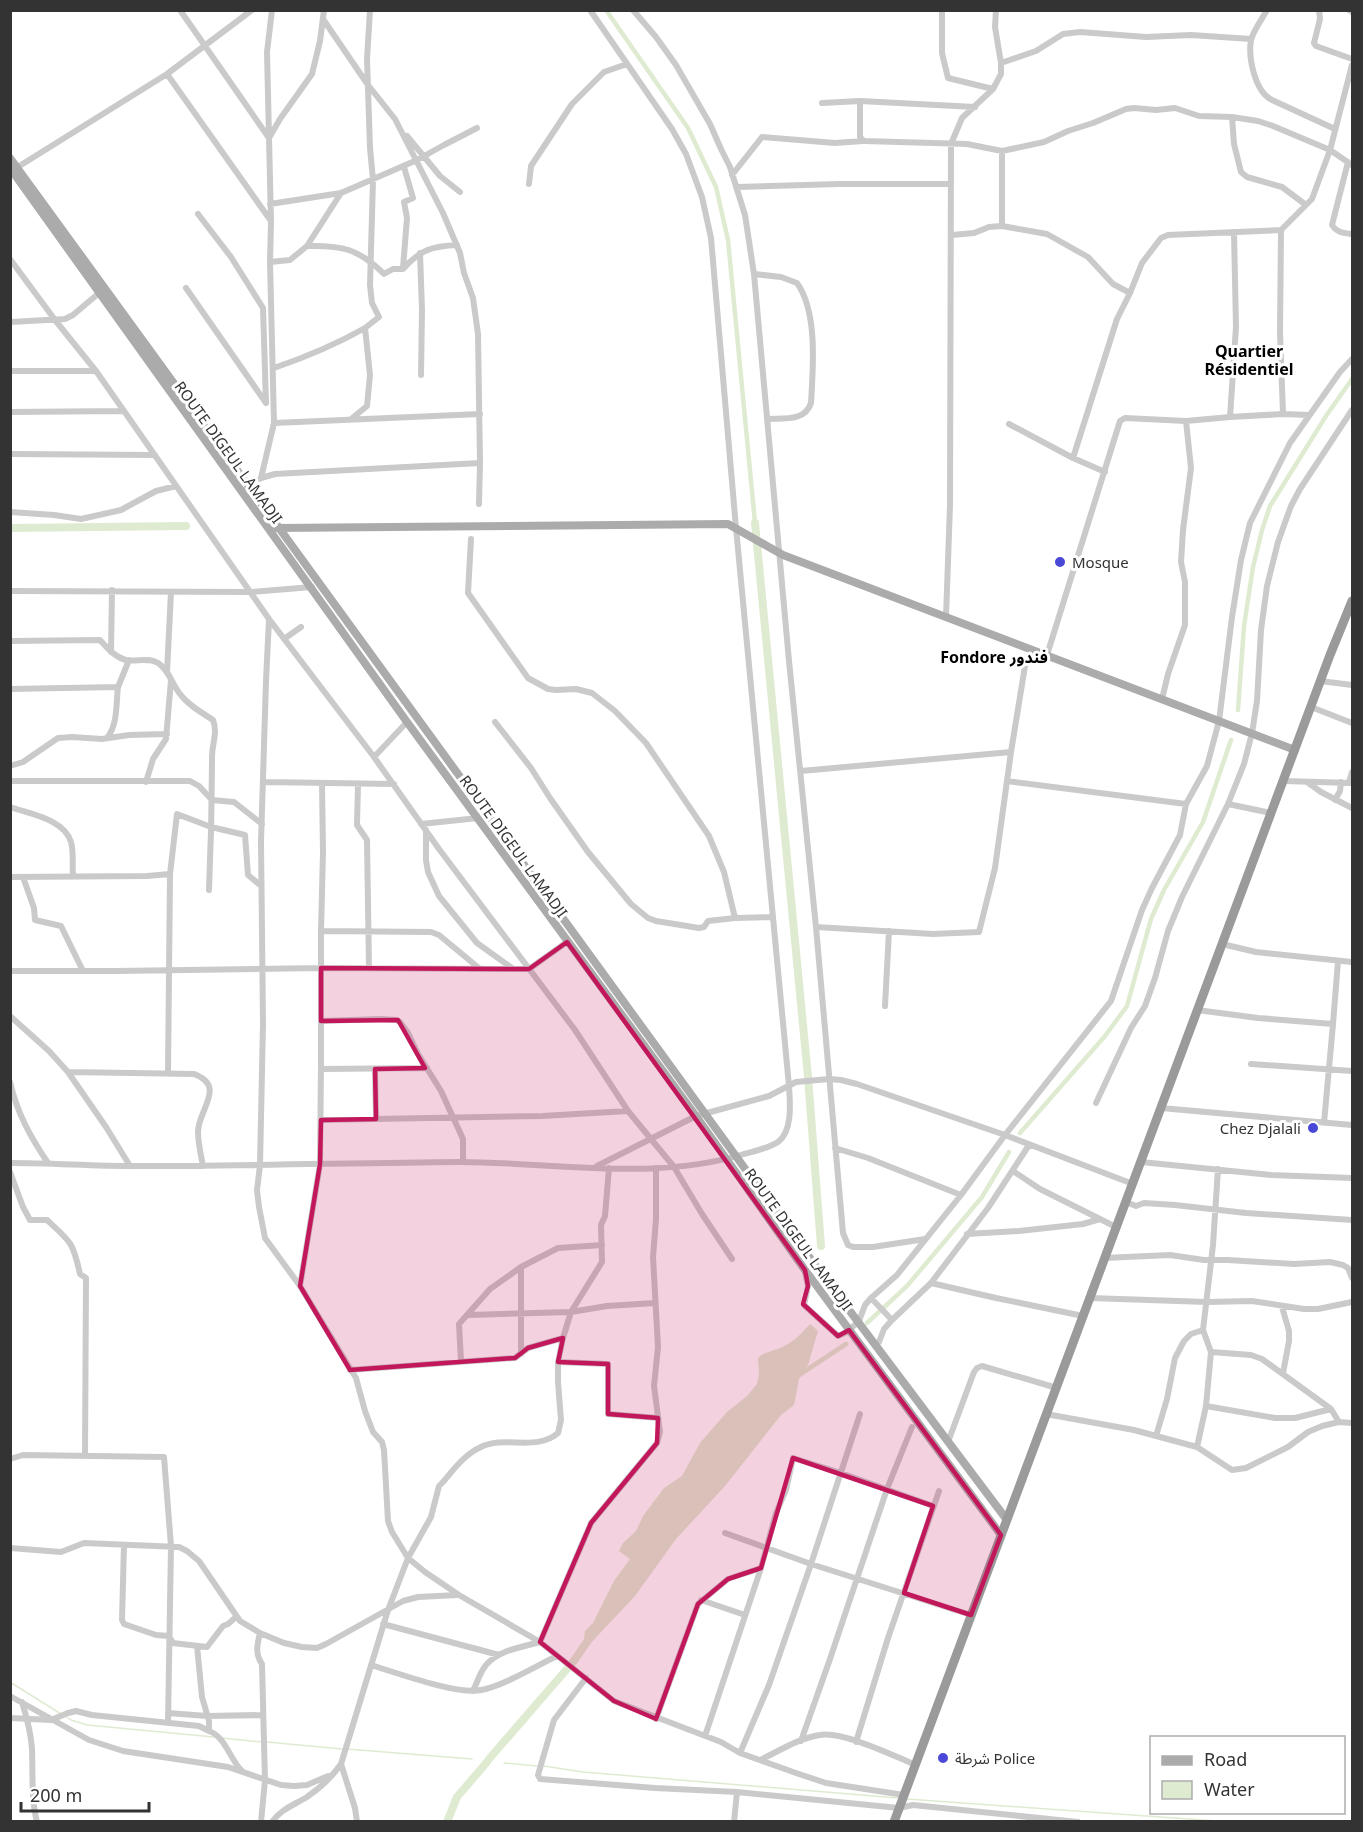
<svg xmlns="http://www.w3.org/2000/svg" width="1363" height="1832" viewBox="0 0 1363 1832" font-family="'Noto Sans','Noto Sans Arabic',sans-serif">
<rect width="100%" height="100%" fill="#fff"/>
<path fill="#dfebd1" d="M810,1324L818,1331L808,1365L800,1374L794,1405L781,1415L725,1486L676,1539L635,1596L586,1648L583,1645L585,1631L593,1623L614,1581L630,1559L619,1551L623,1543L636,1531L643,1516L664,1488L682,1476L700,1443L727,1412L747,1396L757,1384L759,1375L758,1358C765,1351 776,1351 784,1346C795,1341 802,1333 810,1324Z"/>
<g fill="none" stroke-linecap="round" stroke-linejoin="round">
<path stroke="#dfebd1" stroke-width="1.5" d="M10,1682L61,1714
M65,1716L71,1720L87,1725L214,1737
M222,1738L262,1742
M267,1742L342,1749
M347,1749L472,1759
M504,1763L537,1766
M544,1766L583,1772L898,1798
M907,1799L1231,1822"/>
<path stroke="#dfebd1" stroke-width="4.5" d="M606,10L688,128L716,187L728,240L755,523
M1238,710L1244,626L1253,567L1262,530L1270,506L1326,416L1352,379
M1020,1133L1105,1036L1127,1006L1151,919L1164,890L1203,822L1231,740
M867,1323L907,1286L982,1197L1009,1152
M796,1377L846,1344"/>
<path stroke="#dfebd1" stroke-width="8" d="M755,523L808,1077L821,1246
M10,528L186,526
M489,1759L573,1662L589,1639
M447,1822L457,1797L487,1762"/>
<path stroke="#cacaca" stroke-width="6" d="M180,10L269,138L280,119L312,74L320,41L324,10
M633,10L656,37L676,65L710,124L721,149L730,167L745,215L754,274L789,661L816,927L843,1233L848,1245L853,1247H873L925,1239
M942,10V53L948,78L993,89
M1267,10C1262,19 1253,31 1251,40C1248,58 1255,92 1272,100L1335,129
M1319,10L1320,19L1314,43L1316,46L1352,59
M1349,10L1352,12
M323,19L368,85L395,119L443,213L460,253L464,273L473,298L478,334L480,463L479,504
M1001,63L1036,51L1063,34L1080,32L1146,37L1191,35L1251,39
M167,74L271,221
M860,101V137L864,141L967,144L1002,151L1044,142L1068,131L1093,123L1126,109L1134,108L1156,110L1175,108L1199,116L1232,117L1258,121L1273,126L1330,150L1352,165
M822,103L860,101L975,107
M1232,117L1234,144L1241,172L1247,177L1282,187L1306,205
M407,136L440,176L460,192
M1002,151V226
M1348,162L1332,225C1337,233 1344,233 1352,234
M13,170L167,74L252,10
M732,175L762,137L835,143L863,141
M529,184L531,166L572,104L604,72L627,64
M736,187L839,184H950
M270,204L341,193L417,160L444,145L477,128
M198,214L231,257L263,308L266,403
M1281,230L1280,332L1283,414
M952,235L974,233L989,227L1002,226L1047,234L1088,257L1113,284L1130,293
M307,246C342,245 359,249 384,274L393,269H403C420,250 432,246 457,245
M420,253L422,310L421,375
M10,259L55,320L96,371L124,411L269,619L374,757L439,849L575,1030L628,1111L674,1167L702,1214L732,1259
M270,262L290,260L307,246L341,193
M403,268L407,218L404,202L413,198L404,167
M754,274L781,277L797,283C818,312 813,369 811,403C805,422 783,418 767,419
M186,288L266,403
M10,322L65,319L73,315L99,293
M274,368C306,357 335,345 365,328
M10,371H96
M10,412L124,411
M1230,417L1283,414L1309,415
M350,420L367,406L370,375L365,328L379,317L372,303L370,285L373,180L370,148L367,59L370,10
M274,423L480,414
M1009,424L1073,458L1105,472
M10,454L155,455
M1073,458L1117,319L1130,293L1142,263L1161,238L1168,235L1281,230L1312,199L1330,150L1352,65
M261,478L274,423L270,262L271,222L267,52L272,10
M247,488L261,478L275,474L480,463
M10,512L54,515L81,519L121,510L156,491L176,486
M471,539L468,593L528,678L548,689L556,690L576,689L592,693L615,711L646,743L709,836L724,872L735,918L772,917
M10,591L252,592L312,587
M946,617L950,505L951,144L962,118L993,89L1001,74V63L995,27L996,10
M269,619L266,681L261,842L263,1023L260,1165L257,1190L259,1207L265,1238L300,1286L356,1378L365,1411L373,1432L382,1442L384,1450L388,1521L392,1532L408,1558L425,1572L459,1595L540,1642L614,1701L721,1742L740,1753L796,1773L826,1783L904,1795
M284,639L301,627
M10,641L100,640C107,648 115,657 126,660C136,662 149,657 158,663C169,670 172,684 180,694C188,705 201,712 213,720C218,732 212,744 212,757C212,801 211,845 209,890
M111,652L112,590
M1047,655L1120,421L1125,418L1186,421L1230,417L1236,327L1234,232
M167,672L171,592
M1320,681L1352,685
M10,689L118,687L129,660
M1162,699L1168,674L1185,625V582L1181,562L1183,530L1191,468L1186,421
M1311,707L1352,723
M495,722L531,768L550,798L588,852L631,904L648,918L656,921L699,928L704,927L708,921L735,918
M107,738C118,725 116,703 118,687
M374,757L407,722
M10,766L23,762L58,738L72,737L102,739L129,735L167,734
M801,771L1011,752
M10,781H190L199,786L212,800L234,802L262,824
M1007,781L1186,804
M1284,781L1352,783
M146,782L153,759L166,739L171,680
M264,782L394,784
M1307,782L1321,792L1352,808
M1349,782L1352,772
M358,784L357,825L367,840L369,968
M1335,800L1340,791L1341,782
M1228,804L1271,813
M10,807C30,814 64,819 71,842C74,852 72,865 73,876
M421,824L478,818
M426,830V860L428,872L439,896L477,943L512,968
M10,877L147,876L170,874L177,814L211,827L245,835L248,875L260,885
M23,877L34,908L35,920L61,926L83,971
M816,927L933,934L979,932L995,868L1011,752L1025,666L1036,651
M321,931L431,932L439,935L480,969
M1222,944L1256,952L1352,962
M10,971H115L321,968L529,969L567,942
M885,1006L889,931
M1197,1010L1258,1018L1333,1024L1324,1123
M10,1016L49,1051L68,1072L106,1127L130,1166
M321,1021L381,1019L396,1020L400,1022L408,1033L418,1054L441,1091L463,1139V1162
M1333,1024L1338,961
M1251,1064L1352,1071
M321,1069L427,1068
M375,1069L376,1119
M68,1072L194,1074C227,1086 198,1110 198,1132C198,1143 201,1155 203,1166
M168,1073L170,874
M10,1082C17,1113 31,1138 48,1163
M1096,1103L1131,1028L1145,1006L1155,978L1168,931L1182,897L1228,804L1244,764L1252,733L1257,701L1261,630L1267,586L1278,542L1291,506L1300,489L1352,410
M1161,1108L1352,1125
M321,1120L542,1116L628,1111
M835,1148L868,1158L961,1195
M1141,1162L1271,1175L1352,1178
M10,1163C51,1163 92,1166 133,1166C242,1166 351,1163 460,1162C554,1162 652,1182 744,1154C755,1151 769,1148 778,1142C793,1131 790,1102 789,1086L736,528L711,238L702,197L686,154L672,129L590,10
M597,1166L696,1116L769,1096L796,1082L829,1079L841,1080L857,1084L1005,1135L1133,1184
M1013,1171L1040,1189L1116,1227
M10,1172L23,1207L30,1220H47C71,1242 73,1242 80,1274L86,1278L85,1456
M1126,1202L1136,1206L1144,1203L1175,1205L1246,1213L1352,1220
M967,1234L1019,1231L1083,1224L1100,1219
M1104,1258L1170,1255L1204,1260H1228L1294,1264L1330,1262L1343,1265L1348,1268L1352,1278
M521,1267V1354
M805,1272L808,1286L804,1305L838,1336L847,1332L859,1321L865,1305L871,1298L897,1275L961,1195L1005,1135L1111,1001L1142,910L1152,888L1180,835L1186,804L1207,766L1219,721L1232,617L1241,560L1250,523L1290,443L1340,372L1352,359
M931,1283L996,1298L1083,1316
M300,1286L320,1164L321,1064V931L323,852L322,783
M871,1298L892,1320
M1090,1298L1207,1302L1252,1301L1304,1309H1318L1352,1302
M1282,1307L1289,1331V1341L1283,1373
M468,1315L571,1312L607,1306L655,1303
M879,1342L884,1329L892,1320L931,1283L988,1208L1029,1145
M1211,1352L1251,1355L1262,1359L1331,1409L1339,1422
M461,1361L459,1324L490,1289L521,1267L558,1248L602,1245
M558,1362L608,1364V1414L658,1418
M350,1370L515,1358L528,1348L563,1338
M1206,1406L1275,1418H1295L1331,1409
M1046,1414L1134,1430L1197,1447L1232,1470L1246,1468L1288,1447L1308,1432L1322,1426L1339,1422L1352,1423
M1156,1436L1167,1399L1175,1358L1184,1341L1191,1334L1203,1330L1213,1245L1218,1169
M948,1442L974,1372L977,1368L982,1366L1057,1388
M1197,1447L1206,1406L1211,1352L1203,1330
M10,1459L23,1455L164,1457L171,1546L168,1723
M725,1533L811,1564L971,1615
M124,1545L122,1620L124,1624L156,1635L169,1636L173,1643L207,1647L223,1626L228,1624L236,1617
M10,1548L61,1552L84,1543L179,1547L187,1551L199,1561L240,1621L260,1633L284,1643L302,1647L317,1648L326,1644L403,1601L418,1597L458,1595
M701,1600L745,1615
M383,1624L499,1655
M260,1633C257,1645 255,1654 262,1664L265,1780L261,1822
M197,1646L202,1697L209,1721V1731C226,1737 230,1760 242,1771
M371,1665C397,1673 457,1695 481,1690C503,1686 536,1666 557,1656
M586,1678L554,1720L538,1775L540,1779L655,1788L737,1792L899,1808L913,1805L1078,1822
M473,1691C477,1683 480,1672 486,1665C498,1650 523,1647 540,1642L591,1523L657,1443L660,1432L654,1386L658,1347L653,1257L656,1219V1168
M10,1696L89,1740L123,1751L228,1767L281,1785L294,1786L307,1785L328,1776
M22,1702C27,1718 31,1733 32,1749C33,1773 31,1799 37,1822
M168,1713L207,1716L263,1715
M10,1718L51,1720L68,1713L76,1711L92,1715L199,1726L209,1731
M656,1719L698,1604L728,1579L761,1568
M705,1736L761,1568L776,1513L786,1490L793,1458L841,1473L933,1506
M801,1741L830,1659L887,1489L912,1427
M856,1742L888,1638L939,1491
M740,1753L769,1685L811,1564L860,1414
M760,1760C779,1751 799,1738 820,1735C843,1731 894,1756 916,1765
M341,1764L355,1808L357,1822
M272,1822C281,1809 294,1805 307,1797C320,1788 332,1777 341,1764L388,1610L408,1558L431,1517L439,1486L443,1482C454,1469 465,1454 481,1447C505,1435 536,1452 558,1433L561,1420L558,1382V1362L563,1338L571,1312L602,1262L601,1225L605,1216L609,1168
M734,1822L737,1792"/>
<path stroke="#ababab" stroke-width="8" d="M10,158L810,1258L1007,1520
M10,168L407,722L696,1116L805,1270L1001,1535
M275,528L728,524L783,555L1295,750"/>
<path stroke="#9a9a9a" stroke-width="9" d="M894,1822L1271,813L1330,655L1352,601"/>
</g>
<path fill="#c2185b" fill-opacity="0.2" stroke="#c2185b" stroke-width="4.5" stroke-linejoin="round" d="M567,942L805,1270L808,1286L803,1304L838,1336L849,1330L1001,1535L971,1615L904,1593L933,1506L793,1458L761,1568L728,1579L698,1604L656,1719L614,1701L540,1642L591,1523L657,1443L658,1418L608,1414V1364L558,1362L563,1338L528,1348L515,1358L350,1370L300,1286L320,1164L321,1120L376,1119L375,1069L425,1068L398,1020L321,1021V968L529,969Z"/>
<g fill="#4a48d7" stroke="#fff" stroke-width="2">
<circle cx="1060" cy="562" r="6"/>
<circle cx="1313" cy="1128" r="6"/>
<circle cx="943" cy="1758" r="6"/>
</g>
<g text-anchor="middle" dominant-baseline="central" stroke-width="6" stroke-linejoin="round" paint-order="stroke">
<g font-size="15" fill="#333" stroke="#fff">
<text transform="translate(229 452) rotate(54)">ROUTE DIGEUL LAMADJI</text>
<text transform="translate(514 846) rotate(54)">ROUTE DIGEUL LAMADJI</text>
<text transform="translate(799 1239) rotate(54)">ROUTE DIGEUL LAMADJI</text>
</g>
<g font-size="15" fill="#333" stroke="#fff" text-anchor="start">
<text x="1072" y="562">Mosque</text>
<text x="1301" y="1128" text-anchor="end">Chez Djalali</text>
<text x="955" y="1758">شرطة Police</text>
</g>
<g font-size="16" font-weight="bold" fill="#000" stroke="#fff">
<text x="1249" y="351">Quartier<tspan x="1249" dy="18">Résidentiel</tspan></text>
<text x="994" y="657">Fondore فندور</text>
</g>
</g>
<rect width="1363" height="1832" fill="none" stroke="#333333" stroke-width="24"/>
<rect x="1150" y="1736" width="195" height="78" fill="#ffffff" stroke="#adadad" stroke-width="1.5"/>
<rect x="1162" y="1756" width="30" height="9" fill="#ababab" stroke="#adadad" stroke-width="1.5"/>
<text x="1204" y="1766" font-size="18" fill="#333333">Road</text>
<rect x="1162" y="1781" width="30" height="18" fill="#dfebd1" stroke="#adadad" stroke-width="1.5"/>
<text x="1204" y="1796" font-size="18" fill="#333333">Water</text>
<path d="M21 1802v9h128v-9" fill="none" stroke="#333333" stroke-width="3"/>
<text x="30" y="1802" font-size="18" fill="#333333" stroke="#ffffff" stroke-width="4.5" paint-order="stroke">200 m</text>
</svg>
